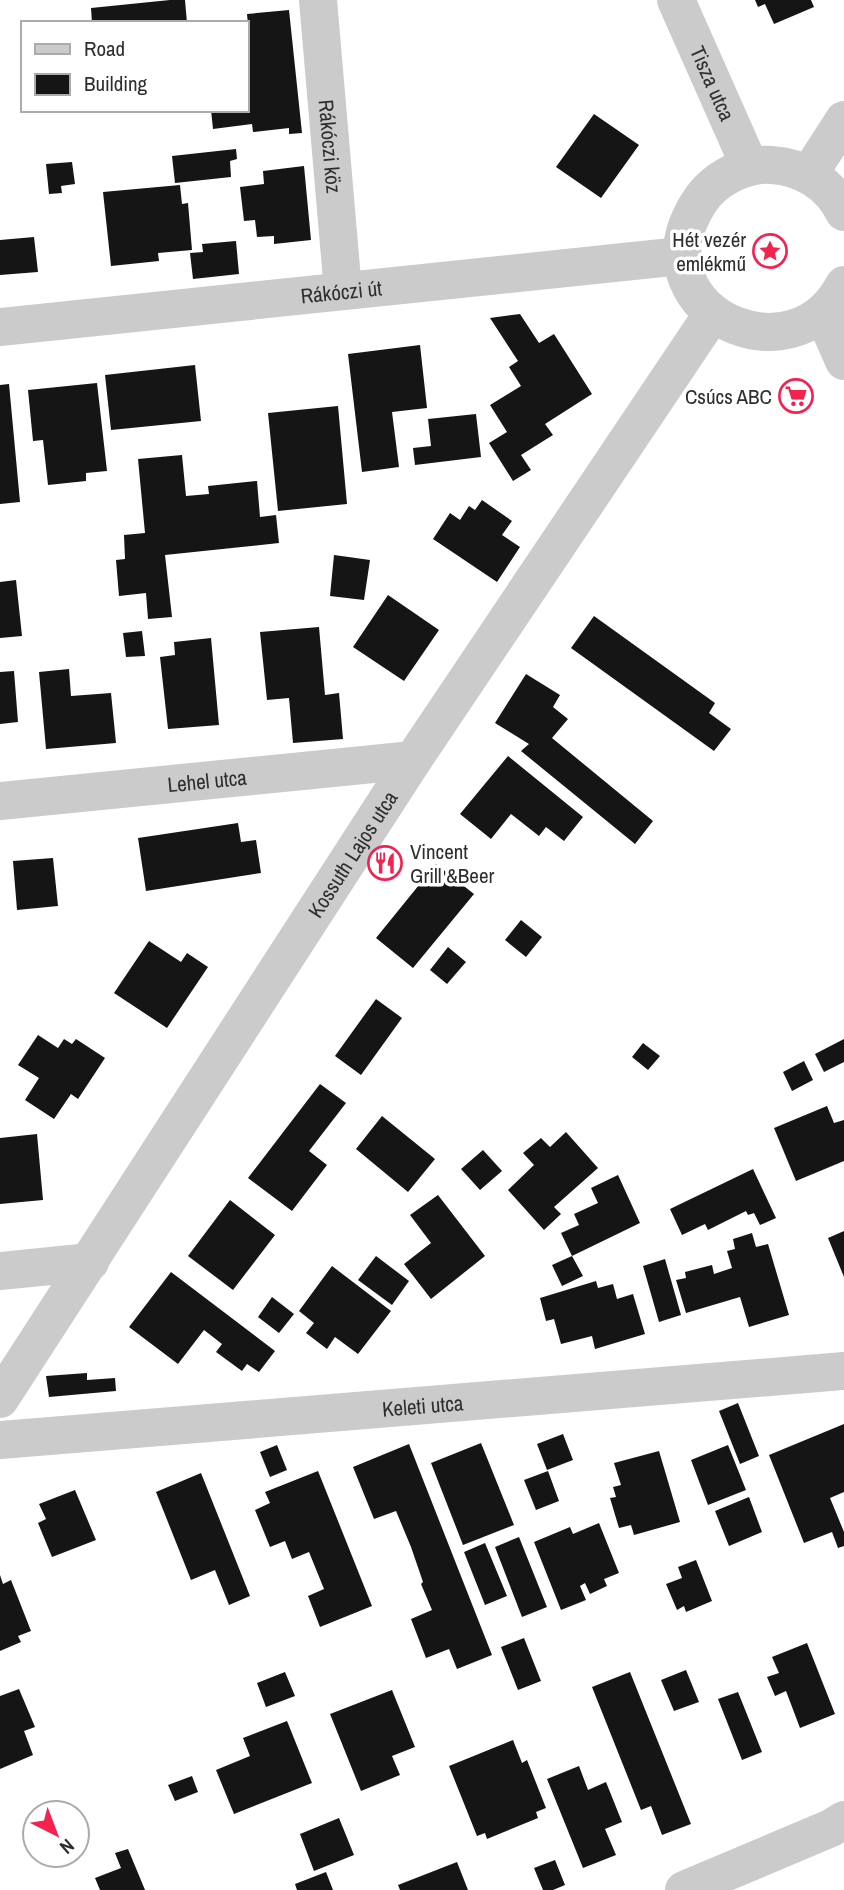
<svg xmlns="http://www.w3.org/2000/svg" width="844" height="1890" viewBox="0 0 844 1890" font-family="'Archivo Narrow',sans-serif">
<rect width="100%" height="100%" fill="#fff"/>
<path fill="#151515" d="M170,0H185L187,23H92L91,8Z
M755,0H811L814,7L774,24L765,4L758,7Z
M289,10L302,133L289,134V128L253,132L252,124L213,129L211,110H247V35H249L247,14Z
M594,114L639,145L601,198L556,167Z
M236,149L237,159L230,161L231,177L175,183L172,156Z
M72,162L75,184L61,186L62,193L49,194L46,164Z
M304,166L311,240L274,244V236L257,237L255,220L244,221L240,187L264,184L263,171Z
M180,185L182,204L188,203L192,250L158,253L159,261L111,266L103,192Z
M34,237L38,272L0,275V240Z
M236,241L239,274L193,279L190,253L203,252L202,244Z
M520,314L539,343L554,334L592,394L545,424L553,435L521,455L531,470L513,481L489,443L507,432L490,405L521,386L509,367L518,361L490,318Z
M420,345L427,408L392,412L399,467L362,472L348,354Z
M195,365L201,421L111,430L105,375Z
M97,383L107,471L86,473V481L48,485L43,440L33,441L28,390Z
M9,384L20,502L0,504V385Z
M338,406L347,504L278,511L268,413Z
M476,414L481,457L415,465L413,448L431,446L428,419Z
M182,455L186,496L209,494L208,486L257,481L260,517L276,515L279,543L165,555L172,617L148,619L146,593L119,596L116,560L125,559L124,535L145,533L138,459Z
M482,500L512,521L502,535L520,547L497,582L433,539L450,513L460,520L469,506L475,510Z
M334,555L370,560L364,600L330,596Z
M16,580L22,636L0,638V582Z
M388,595L439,630L404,681L353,647Z
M594,616L715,703L709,713L731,729L714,751L571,648Z
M319,627L325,695L339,693L343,739L293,743L289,698L267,700L260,632Z
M142,631L145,656L126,657L123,633Z
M211,638L219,725L168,729L160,657L175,655L174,642Z
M69,669L71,696L111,693L116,743L46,749L39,672Z
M14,671L18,722L0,724V672Z
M526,674L560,695L553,707L568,719L552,738L653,821L635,844L521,751L529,744L495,723Z
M508,756L583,817L564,841L546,827L539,836L511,814L491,839L460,814Z
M238,823L241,842L256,840L261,873L146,891L138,838Z
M53,858L58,906L17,910L13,861Z
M436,864L474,894L413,968L376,938Z
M521,920L542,937L526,957L505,940Z
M149,941L181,962L187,953L208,967L167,1028L114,993Z
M448,947L466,962L447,984L430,970Z
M376,999L402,1018L361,1075L335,1056Z
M38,1035L58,1048L64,1039L72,1044L76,1039L105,1058L78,1099L71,1094L54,1119L25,1100L39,1078L18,1065Z
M844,1039V1062L824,1072L815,1054Z
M643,1043L660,1056L648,1070L632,1057Z
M804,1061L813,1080L792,1091L783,1072Z
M320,1084L346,1103L309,1151L327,1165L292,1211L248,1178Z
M827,1106L834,1123L844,1120V1161L796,1181L774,1128Z
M382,1116L435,1159L408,1192L356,1149Z
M566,1132L598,1168L554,1207L561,1214L544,1230L508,1190L534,1165L523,1153L541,1138L550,1147Z
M37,1134L43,1200L0,1204V1138Z
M483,1150L502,1171L480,1190L461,1169Z
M753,1169L776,1218L760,1225L754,1213L748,1215L746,1211L708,1230L705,1224L682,1235L670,1209Z
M618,1175L640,1223L572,1256L561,1233L579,1225L574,1214L598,1203L591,1188Z
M438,1195L485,1256L431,1299L404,1264L431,1243L410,1215Z
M230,1200L275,1235L233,1290L188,1256Z
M844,1231V1277L828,1238Z
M752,1233L756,1247L768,1244L789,1315L749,1327L740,1297L686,1313L676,1280L686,1278L685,1272L712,1265L714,1274L732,1268L727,1251L735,1249L733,1239Z
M376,1256L409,1281L392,1305L358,1280Z
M572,1256L583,1276L562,1286L552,1265Z
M665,1259L681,1315L659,1322L643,1266Z
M332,1266L391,1311L358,1354L335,1337L327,1349L306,1333L314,1323L299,1311Z
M171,1272L275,1351L259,1372L247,1364L242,1371L216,1352L222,1344L204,1330L178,1364L129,1327Z
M596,1281L598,1288L613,1284L617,1299L633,1294L645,1334L595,1349L592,1336L561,1344L554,1319L546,1321L540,1298Z
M272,1297L294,1314L279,1333L258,1317Z
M87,1373V1380L115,1378L116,1391L49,1397L46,1376Z
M738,1403L759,1456L740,1464L719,1411Z
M844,1424V1492L830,1498L844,1532V1546L838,1548L832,1532L804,1543L769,1455Z
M563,1434L573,1460L547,1470L537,1444Z
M481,1443L514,1525L463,1545L431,1463Z
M409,1444L492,1655L457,1669L449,1649L426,1658L411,1619L432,1610L421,1584L423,1582L411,1547L396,1511L374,1519L353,1467Z
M277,1445L287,1470L270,1477L260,1452Z
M728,1445L746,1490L708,1505L691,1460Z
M659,1451L680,1522L634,1535L631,1525L619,1528L610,1498L616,1497L613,1487L621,1485L614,1463Z
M318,1471L372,1606L320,1627L308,1596L324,1589L309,1552L292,1559L285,1541L270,1547L255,1510L270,1503L265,1492Z
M548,1471L559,1501L536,1510L524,1480Z
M201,1473L250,1596L229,1605L215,1570L191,1580L156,1492Z
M75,1490L96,1540L52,1557L38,1523L46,1519L39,1504Z
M749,1497L762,1532L729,1546L715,1511Z
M599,1523L619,1573L604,1579L607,1586L590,1594L585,1583L580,1586L586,1600L561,1610L534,1542L570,1527L573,1534Z
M519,1537L547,1607L522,1617L495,1547Z
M485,1543L507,1596L485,1605L464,1552Z
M696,1560L712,1601L686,1612L684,1606L677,1610L666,1584L682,1578L678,1567Z
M0,1575L3,1584L11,1580L31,1631L18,1636L21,1642L0,1651Z
M524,1638L541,1681L518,1690L501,1647Z
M807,1643L835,1714L800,1728L786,1691L775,1696L767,1677L779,1673L772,1657Z
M686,1670L699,1702L674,1711L661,1680Z
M285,1672L295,1696L266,1707L257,1683Z
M630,1672L691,1824L662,1835L651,1806L641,1810L592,1687Z
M19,1689L35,1727L24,1731L33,1755L0,1769V1696Z
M392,1690L415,1747L392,1756L400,1775L361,1791L330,1714Z
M738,1692L762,1752L742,1760L718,1699Z
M287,1721L312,1783L234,1814L216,1770L250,1756L243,1738Z
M513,1740L522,1763L527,1760L546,1808L536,1812L538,1818L487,1839L485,1833L477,1836L449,1766Z
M579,1766L588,1790L606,1782L622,1822L605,1829L616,1855L583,1868L547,1779Z
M192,1776L198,1792L175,1801L168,1785Z
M339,1818L354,1855L314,1871L300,1834Z
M128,1849L145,1890H100L95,1878L121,1868L115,1853Z
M555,1860L565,1885L553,1890H543L534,1868Z
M457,1862L468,1890H400L398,1885Z
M326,1872L333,1890H297L295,1884Z"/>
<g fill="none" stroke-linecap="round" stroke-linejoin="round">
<g stroke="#cbcbcb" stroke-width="38">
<path id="s1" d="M318,0L343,291"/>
<path id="s2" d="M676,0L750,167"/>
<path d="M809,174L844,120"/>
<path d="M844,212C830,183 802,167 772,165C751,163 728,173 713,186C700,197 693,211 687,226C655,319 795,378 844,285"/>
<path d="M823,313L844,361"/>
<path id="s3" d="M0,327L681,256"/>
<path id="s4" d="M0,801L413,760"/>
<path d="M0,1271L90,1262"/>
<path id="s5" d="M0,1399L413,760L713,313"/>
<path id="s6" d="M0,1440L844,1371"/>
<path d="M684,1890L831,1828L844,1820"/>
</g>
</g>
<defs>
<g id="sight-ring" transform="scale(1.75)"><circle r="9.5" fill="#fff" stroke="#f3224f" stroke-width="1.5"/><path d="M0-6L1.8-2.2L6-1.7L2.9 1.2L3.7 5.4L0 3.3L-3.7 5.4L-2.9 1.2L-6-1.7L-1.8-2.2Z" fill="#f3224f"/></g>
<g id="supermarket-ring" transform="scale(1.75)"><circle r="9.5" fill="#fff" stroke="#f3224f" stroke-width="1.5"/><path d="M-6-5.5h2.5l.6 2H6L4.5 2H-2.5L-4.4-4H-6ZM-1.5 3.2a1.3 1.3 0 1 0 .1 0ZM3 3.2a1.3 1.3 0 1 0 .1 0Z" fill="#f3224f"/></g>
<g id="restaurant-ring" transform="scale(1.75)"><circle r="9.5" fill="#fff" stroke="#f3224f" stroke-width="1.5"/><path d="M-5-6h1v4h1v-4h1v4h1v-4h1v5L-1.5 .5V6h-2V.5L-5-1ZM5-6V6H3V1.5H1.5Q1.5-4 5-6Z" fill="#f3224f"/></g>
</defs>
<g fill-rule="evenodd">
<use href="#sight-ring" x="770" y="251"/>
<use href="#supermarket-ring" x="796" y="396"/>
<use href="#restaurant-ring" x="385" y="863"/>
</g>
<g text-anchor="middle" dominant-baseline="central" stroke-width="7" stroke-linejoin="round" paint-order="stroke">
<g font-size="21" fill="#2e2e2e" stroke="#fff">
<text stroke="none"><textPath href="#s2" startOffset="91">Tisza utca</textPath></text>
<text stroke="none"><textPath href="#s1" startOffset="147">Rákóczi köz</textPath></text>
<text stroke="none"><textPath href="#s3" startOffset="343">Rákóczi út</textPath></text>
<text stroke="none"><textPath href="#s4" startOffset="208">Lehel utca</textPath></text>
<text stroke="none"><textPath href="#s5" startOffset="649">Kossuth Lajos utca</textPath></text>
<text stroke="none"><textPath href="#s6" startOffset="424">Keleti utca</textPath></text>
</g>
<g font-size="21" fill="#2e2e2e" stroke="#fff" text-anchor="end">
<text x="746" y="239">Hét vezér<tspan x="746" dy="24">emlékmű</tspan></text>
<text x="772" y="396">Csúcs ABC</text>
<text x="410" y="851" text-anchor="start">Vincent<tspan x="410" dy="24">Grill &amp;Beer</tspan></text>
</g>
</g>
<rect x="21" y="21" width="228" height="91" fill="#ffffff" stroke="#ababab" stroke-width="2"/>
<rect x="35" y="44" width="35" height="10" fill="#cbcbcb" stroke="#ababab" stroke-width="2"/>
<text x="84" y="56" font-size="21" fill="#2e2e2e">Road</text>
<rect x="35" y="74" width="35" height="21" fill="#151515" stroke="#ababab" stroke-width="2"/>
<text x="84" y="91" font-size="21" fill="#2e2e2e">Building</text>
<g transform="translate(56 1834) rotate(138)"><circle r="33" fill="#ffffff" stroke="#ababab" stroke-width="2"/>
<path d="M0-5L12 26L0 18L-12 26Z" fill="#f3224f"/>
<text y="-10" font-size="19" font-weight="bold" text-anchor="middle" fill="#2e2e2e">N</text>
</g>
</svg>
